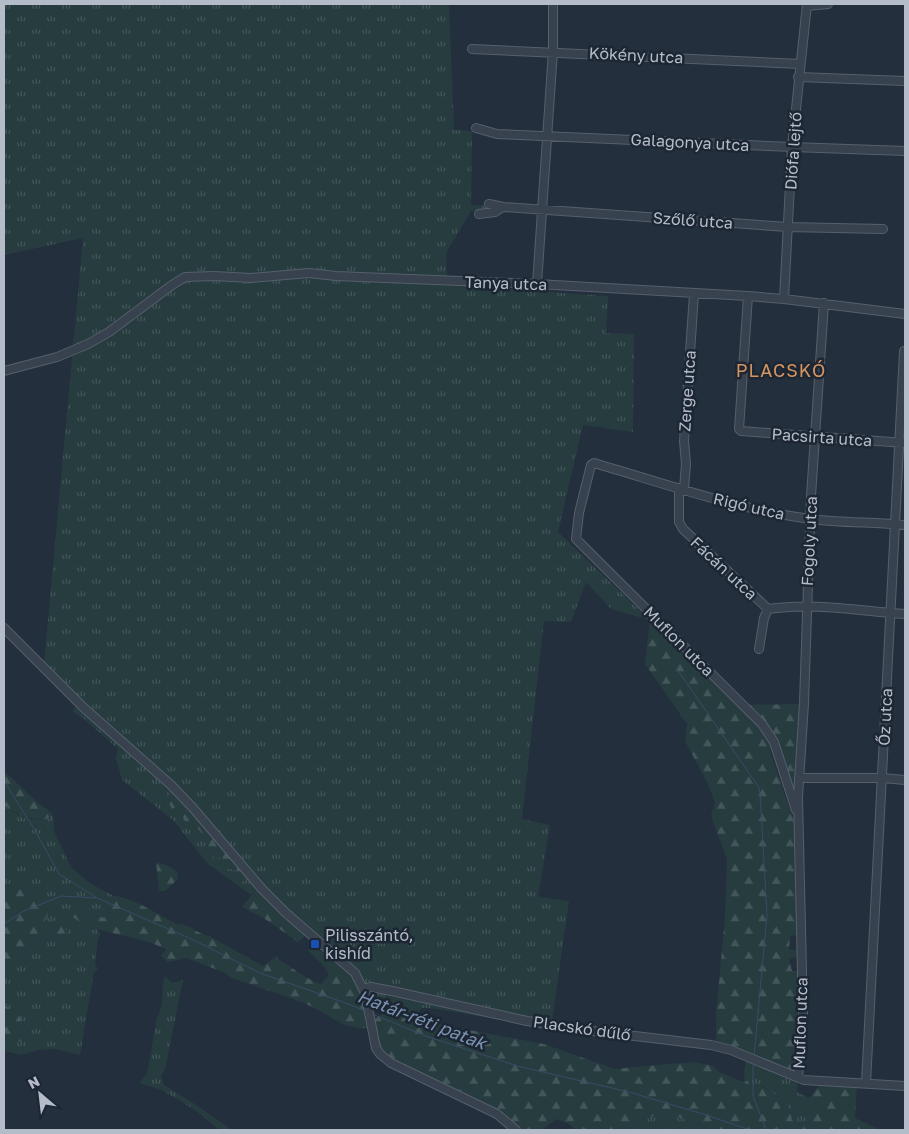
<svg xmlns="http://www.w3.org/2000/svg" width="909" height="1134" viewBox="0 0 909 1134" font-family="'Golos Text',sans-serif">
<defs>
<pattern id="grass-tufts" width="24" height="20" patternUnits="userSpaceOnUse" patternTransform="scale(1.25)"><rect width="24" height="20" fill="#263c3f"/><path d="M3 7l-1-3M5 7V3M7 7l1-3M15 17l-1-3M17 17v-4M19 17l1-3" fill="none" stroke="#435659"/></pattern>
<pattern id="forest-firs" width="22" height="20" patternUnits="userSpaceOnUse" patternTransform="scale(1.25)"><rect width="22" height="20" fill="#263c3f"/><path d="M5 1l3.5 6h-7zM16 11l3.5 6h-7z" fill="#435659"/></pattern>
</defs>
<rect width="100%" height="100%" fill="#242f3e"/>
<path fill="url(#grass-tufts)" d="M4,4H449L454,130L472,131L471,205L493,206V209L471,211L446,253L447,285L608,296L606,333L634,334L633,432L583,425L558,532L650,620L611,609L586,582L571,622L544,621L522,819L550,825L538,897L569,901L551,1028L430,1008H422L418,1013L420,1018L389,1010L171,792L172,809L179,806L184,820C198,827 205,834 209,849L216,850L225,861L224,868C239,869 248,876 258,887L251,895L208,864L173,820L122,780L116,758L118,749L83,718L73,712L78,699L44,664L83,238L4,255Z
M4,805L23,818L44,820L53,814L54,831L71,867L91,884L114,896L104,918L78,909L88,927L98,930L100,936L98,939L95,964L98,969L94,972L80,1055L55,1049L38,1050L21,1055L4,1051V1043L10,1044L32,1037L17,1012L4,1005V972L22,956L34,942L68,932L43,922L35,897L27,889L13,893L7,898L4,897Z
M165,976L172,983L183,980L165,1070L161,1076L164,1085L193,1103L232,1130H220L195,1110L162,1090L139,1083L147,1074L157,1017C165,1006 160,990 165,976Z
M746,1055L794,1074V1080L798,1083L797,1092L809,1098L810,1110L813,1116L810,1122L797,1124L792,1120C791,1101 775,1095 761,1085L751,1088L744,1080Z
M663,1112L705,1126L708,1130H625L627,1127Z"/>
<path fill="url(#forest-firs)" d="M650,620L740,705L800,704L795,808L774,750L769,749L794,821L797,935L790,936L789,950H798V957L789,959L792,971H799L800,1047L794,1074L716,1044V1014L725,917L727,859L711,816L715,802L706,780L685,741L687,724L645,664Z
M4,771L36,801L53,814L44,820L23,817L4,805Z
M171,792L213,834L250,878L241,882L235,869H224L225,861L221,857L214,859L212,855L215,850L209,849C205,834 198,827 184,820L179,806L172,809L166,798Z
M156,862L166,865L178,872L177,880L165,891H159Z
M258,887L305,936L298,942L265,919L242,907Z
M27,889L35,897L45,899L50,911L44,922L58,921L68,932L34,942L22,956L4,972V897H7L13,893V890Z
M114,896C130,896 161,916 176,924C190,923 197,934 209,936L263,966L277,956L278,959C292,967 305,979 321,984L329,975L325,967L308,950L312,945L321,952L336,957L358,980L363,998L367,1028C343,1030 327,1013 306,1004C282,994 256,987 232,978L225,973L187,958L168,962L161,956L166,949L149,942L88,927L71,916L77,909L104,918Z
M4,1005L17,1012L32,1038L10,1044L4,1043Z
M389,1010L420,1018L426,1022L544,1044L614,1069L693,1062L714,1066L719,1072L741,1081H748L751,1088L760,1085C775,1095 791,1101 792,1120L797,1124L810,1122L813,1116L810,1110L809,1098L821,1083L857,1085L855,1118L880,1130H708L705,1126L663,1112L627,1127L625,1130H576L569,1124L556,1119L542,1130H521L506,1116L483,1103L384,1054L377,1039L375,1019Z"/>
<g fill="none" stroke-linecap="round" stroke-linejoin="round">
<path stroke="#394c67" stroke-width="1" d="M677,669L758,786L760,792L767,916L754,1056
M4,781L36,832L59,874L97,898L187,937L260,973L340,1001L366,1011
M4,924L24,911L61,896L96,898
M372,1014L426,1036L517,1066L629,1092L703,1114L750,1130
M753,1065V1096L766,1130"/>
<g stroke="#565f6c" stroke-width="10">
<path id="minor" d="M807,6L828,4
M472,49L800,64
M798,77L905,81
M476,128L497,134L792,147L905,151
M489,204L503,207
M479,214L495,212L503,207L788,227L883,229
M537,284L553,51V4
M748,296L739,429L741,431L905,443
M784,299L792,147L807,4
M4,371L57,357L88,344L109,332L172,285L185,277L214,276L251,278L309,273L336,276L537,284L748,296L784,299L905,314
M679,488V522L683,529L768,609C813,602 860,611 905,614
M684,489L686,464L684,441L694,294
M4,628L84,708L171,785L193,808L262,889L286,913L355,973L365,993L376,1048L380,1054L391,1063L497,1114L516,1130
M759,649L764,618L768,609
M799,778H882L905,780
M796,810L774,742L762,724L576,539L579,513L591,465L594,463C666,484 736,509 810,519C841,523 874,522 905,525
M363,989L371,987L392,991L527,1021L584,1030L711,1045L731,1050L804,1080L905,1086
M798,1077L803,1016L798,797L804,703L811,496L824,303
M866,1083L904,351"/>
</g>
<use href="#minor" stroke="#38414e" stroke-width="8"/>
</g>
<rect fill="#1a4fb4" stroke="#1d2633" stroke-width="2" x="310" y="939" width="10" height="10" rx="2.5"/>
<g text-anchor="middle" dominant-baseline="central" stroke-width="5" stroke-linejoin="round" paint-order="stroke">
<g font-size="16" fill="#b4bcc9" stroke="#1d2633">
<text transform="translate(636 55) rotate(3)">Kökény utca</text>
<text transform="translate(690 142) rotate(3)">Galagonya utca</text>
<text transform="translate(793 151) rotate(-86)">Diófa lejtő</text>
<text transform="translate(693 220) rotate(4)">Szőlő utca</text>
<text transform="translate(506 283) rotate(2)">Tanya utca</text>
<text transform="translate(687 391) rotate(-86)">Zerge utca</text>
<text transform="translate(822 437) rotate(4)">Pacsirta utca</text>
<text transform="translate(749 506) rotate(13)">Rigó utca</text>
<text transform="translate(809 541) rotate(-87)">Fogoly utca</text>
<text transform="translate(724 568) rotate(43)">Fácán utca</text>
<text transform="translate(679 641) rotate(45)">Muflon utca</text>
<text transform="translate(885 717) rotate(-87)">Őz utca</text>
<text transform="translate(800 1023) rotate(-88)">Muflon utca</text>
<text transform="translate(582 1028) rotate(8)">Placskó dűlő</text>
</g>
<g font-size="16" fill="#b4bcc9" stroke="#1d2633" text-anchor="start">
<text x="325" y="935">Pilisszántó,<tspan x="325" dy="18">kishíd</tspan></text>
</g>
<g font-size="18" letter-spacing="1" fill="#d59563" stroke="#1d2633">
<text x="781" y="370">PLACSKÓ</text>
</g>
<g font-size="18" font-style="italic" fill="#7c92b1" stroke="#1d2633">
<text transform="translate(422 1019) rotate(21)">Határ-réti patak</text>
</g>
</g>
<rect width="909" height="1134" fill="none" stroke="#b4bcc9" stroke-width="10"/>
<g transform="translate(40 1094) rotate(332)" stroke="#1d2633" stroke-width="4" paint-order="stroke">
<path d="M0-4L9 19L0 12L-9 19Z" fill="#b4bcc9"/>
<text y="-8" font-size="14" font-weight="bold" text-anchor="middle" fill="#b4bcc9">N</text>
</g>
</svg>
